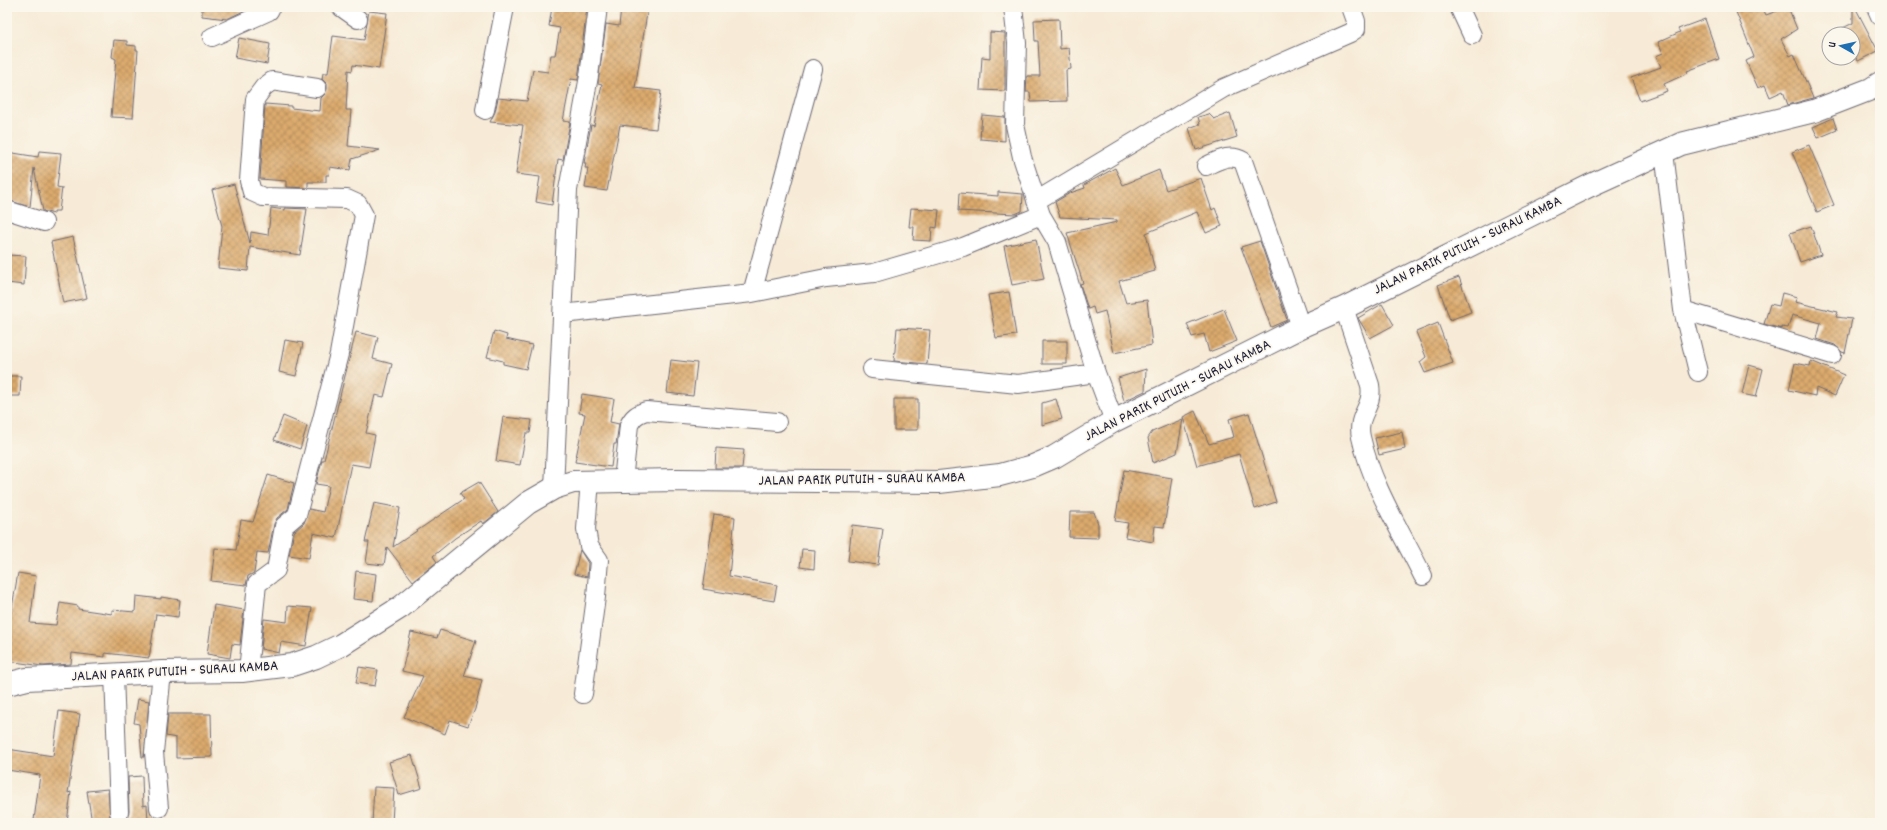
<svg xmlns="http://www.w3.org/2000/svg" width="1887" height="830" viewBox="0 0 1887 830" font-family="Dekko,sans-serif">
<defs>
<pattern id="building-cross-hatch" width="8" height="8" patternUnits="userSpaceOnUse"><rect width="8" height="8" fill="#dbaa6d"/><path d="M0 0l8 8M0 8l8-8" fill="none" stroke="#b18a5b"/></pattern>
</defs>
<rect width="100%" height="100%" fill="#fbf7ec"/>
<filter id="ink" filterUnits="userSpaceOnUse"><feTurbulence type="fractalNoise" baseFrequency=".025" numOctaves="2"/><feDisplacementMap in="SourceGraphic" scale="8" xChannelSelector="R" yChannelSelector="G"/><feConvolveMatrix kernelMatrix="1 2 1 2 8 2 1 2 1" color-interpolation-filters="sRGB"/></filter>
<filter id="wash" filterUnits="userSpaceOnUse"><feTurbulence type="fractalNoise" baseFrequency=".012" numOctaves="4" result="noise"/><feDisplacementMap in="SourceGraphic" scale="16" xChannelSelector="R" yChannelSelector="G"/><feGaussianBlur stdDeviation="0.9" result="paint"/><feColorMatrix in="noise" values="0 0 0 0 0 0 0 0 0 0 0 0 0 0 0 0 0 1.4 0 .05"/><feComposite in="paint" operator="in"/></filter>
<g filter="url(#wash)">
<rect width="100%" height="100%" fill="#f7ebd7"/>
<g id="blocks">
<path fill="url(#building-cross-hatch)" d="M202,7H252L227,19L202,16Z
M552,7H587L578,80L571,79L563,121L570,122L563,160L558,159L552,205L536,202L540,177L516,174L523,125L490,122L495,112L498,98L527,101L533,70L548,72L551,55H555L560,28L549,26Z
M621,7H648L635,88L661,91L656,129L620,125L607,191L585,188L588,168H585L586,163H584L591,125L594,126L602,84L598,83L606,24L619,26Z
M1734,7H1762L1766,15L1788,7L1797,29L1781,39L1790,56L1794,54L1813,98L1788,105L1783,91L1770,97L1765,85L1758,88L1746,61L1754,57Z
M1853,7H1855L1878,51L1858,61L1853,52V34H1831L1853,23Z
M369,11L387,13L379,69L353,65L352,71L348,70L346,110H351L348,146L380,150L352,159L350,170L330,167L329,175H326V182H308V188L286,187V181L260,179L265,104L291,106V108L320,111L321,98L325,94L327,89V84L322,79L323,73H328L333,36L364,40Z
M1059,19L1060,49L1069,48L1071,69L1066,70L1067,101L1031,102L1030,92H1026L1027,76H1040L1038,41H1035L1034,20Z
M1705,19L1719,59L1687,71L1688,73L1664,84L1667,91L1640,101L1631,78L1661,67L1656,56L1663,53L1658,42L1680,32L1678,29Z
M990,32L1005,33V91L980,90L982,57L990,58Z
M239,38L270,44L267,64L235,58Z
M114,40L127,41V45L136,46V50H138L133,118L111,117L116,59L112,57Z
M1230,113L1237,137L1196,150L1189,128L1200,124L1198,117L1209,114L1214,119Z
M982,115L1005,117V141L980,139Z
M1833,118L1837,130L1818,138L1813,127Z
M1809,145L1834,205L1817,212L1792,152Z
M39,151L61,153L57,187L62,188L59,211H54V214L43,211L34,168L30,207L7,200V152L38,157Z
M1115,168L1123,185L1159,170L1166,190L1201,178L1212,210L1215,208L1222,226L1206,233L1197,212L1146,233L1155,271L1119,281L1126,303L1147,300L1152,345L1114,353L1105,311L1095,314L1093,307L1088,309L1080,284L1083,283L1067,233L1117,222V220L1060,217L1055,202L1070,193L1085,188L1084,185Z
M234,184L250,243L251,232L268,235L271,208L285,210V208L307,209L300,255L250,247L248,271L218,268L222,226L212,190Z
M998,192L1023,194L1022,211L1015,214L958,211L959,193L998,196Z
M911,208L939,210L937,228L932,227L931,241L913,240L914,227H909Z
M1811,226L1821,255L1800,262L1790,233Z
M73,237L87,298L63,303L51,242Z
M1036,239L1044,279L1012,285L1004,246Z
M1260,241L1287,320L1271,327L1241,247Z
M7,255L26,256L24,285L7,283Z
M1459,277L1471,312L1450,320L1438,285Z
M1009,292L1016,335L996,338L988,295Z
M1782,293L1797,297L1795,302L1838,312L1836,317L1852,319L1845,353L1842,352L1835,345L1817,339L1821,323L1792,315L1788,328L1782,327V329L1764,324L1770,304L1779,306Z
M1382,304L1394,325L1370,338L1358,318Z
M1224,309L1237,341L1209,352L1204,334L1192,337L1187,324Z
M1438,323L1453,363L1425,373L1420,362L1426,357L1416,332Z
M897,328L930,330L927,364L894,361Z
M494,331L507,335L506,339L532,345L526,369L503,364V361L487,357Z
M356,332L378,337L373,359L392,364L384,397L375,395L366,433L375,435L369,467L351,464L336,538L313,533L309,558L289,555L294,532L304,523L309,509L323,512L329,486L316,484L322,460H324Z
M285,340L303,343L296,376L279,372Z
M1042,341H1067V364H1042Z
M671,360L697,363L693,396L667,393Z
M1811,361L1844,375L1835,396L1816,388L1815,396L1789,390L1795,363L1810,366Z
M1749,365L1763,369L1756,397L1742,394Z
M1146,369L1145,391L1124,401L1118,378Z
M7,376H21L20,396H7Z
M582,394L614,399L610,422L619,424L616,444H614L611,467L575,462L585,414L579,413Z
M894,399H918V430H894Z
M1056,399L1062,419L1042,425V403Z
M1195,411L1209,444L1234,437L1229,419L1249,413L1276,502L1255,509L1239,454L1197,466L1183,417Z
M283,416L307,426L300,449L274,440Z
M503,417L532,420L530,433H526L520,465L496,461Z
M1183,419L1177,453L1153,463L1148,438L1152,432Z
M1402,432L1405,449L1379,455L1375,438Z
M716,448L744,450L742,468H715Z
M1124,470L1172,478L1164,527L1155,526L1153,542L1125,537L1128,523L1115,521Z
M268,475L294,483L288,509L277,518L274,524L268,553L257,552L254,573L248,576L246,585L211,581L215,548L236,550L241,520L253,522Z
M479,482L498,512L483,524L481,521L455,538L433,556L437,562L413,581L387,547L384,565L366,563L369,542H365L374,503L400,508L393,547L464,499L460,493Z
M1070,512H1094L1098,524V538L1069,537Z
M714,514L735,517L729,576L777,585L774,601L703,589Z
M852,525L883,529L878,565L848,561Z
M802,549L815,550L814,569L800,567Z
M580,550L588,563L587,577L574,574Z
M356,571L376,574L373,601L353,599Z
M18,573L36,576L30,623L56,625L60,603L78,606V609L112,614V610L135,612L136,596L161,599V597L180,600L178,617L156,614L149,658L105,653V657L72,653L71,664L43,666L7,661V636Z
M214,605L244,610L240,645L232,644L230,658L207,654Z
M288,606L312,608L306,646L281,642L279,653L261,649L264,619L287,622Z
M440,630L476,641L464,676L482,680L475,709L468,726L450,720L445,734L404,717L423,676L402,671L411,632L437,638Z
M359,667L378,670L375,686L356,683Z
M138,699L149,701L144,757H142L139,724L134,723Z
M59,711L80,714L68,793L71,792L67,823L34,820L40,775L7,770V749L53,756Z
M168,714H211L212,757L176,758V738L166,736Z
M412,755L422,788L399,795L389,762Z
M142,776L143,806L147,805L148,820L116,823H92L87,791L108,789L110,817L114,821L120,822L125,821L129,812L128,777Z
M374,787L394,788L392,823H372Z"/>
</g>
</g>
<g filter="url(#ink)">
<use href="#blocks" fill-opacity="0" stroke="#6d6872" stroke-width="1"/>
<g fill="none" stroke-linecap="round" stroke-linejoin="round">
<g stroke="#6d6872" stroke-width="20">
<path id="minor" d="M341,7L358,19
M1013,7L1017,43L1015,125L1022,157L1041,215L1057,242L1096,373L1114,421
M1459,7L1472,35
M1876,7L1880,16
M212,37L269,11L271,7
M485,110L505,7
M1664,152L1683,310L1698,372
M1206,166C1219,160 1230,153 1243,161L1301,327
M1036,201L1224,88L1350,33L1356,29V21L1351,7
M7,210L44,222
M752,293L813,69
M1344,308L1370,385C1374,408 1356,414 1361,437C1371,484 1402,533 1423,576
M1683,310L1832,355
M562,314L752,293L826,278L874,273L963,247L1041,215
M872,369L1018,384L1096,373
M623,481L629,425C633,417 637,414 646,411L777,422
M554,488L568,190L589,76L598,7
M248,671L257,584L276,570L284,526L297,515L339,354L364,215L358,204L347,199L263,197L252,192L249,181L255,99L264,87L272,81L317,88
M114,674L119,812
M583,694L596,597L599,560L589,546L586,529L590,481
M159,808L154,752L162,672"/>
</g>
<g stroke="#6d6872" stroke-width="24">
<path id="tertiary" d="M7,684L27,679L162,672L242,671L292,665L316,657L341,645L401,607L528,503L554,488L573,482L676,480L939,482L1000,475L1033,466L1054,457L1114,421L1301,327L1344,308L1589,186L1681,144L1814,111L1871,89L1880,83"/>
</g>
<use href="#minor" stroke="#fff" stroke-width="18"/>
<use href="#tertiary" stroke="#fff" stroke-width="22"/>
</g>
</g>
<g text-anchor="middle" dominant-baseline="central" stroke-width="3.5" stroke-linejoin="round" paint-order="stroke">
<g font-size="15" fill="#22223b" stroke="#fbf7ec">
<text transform="translate(1468 246) rotate(-26)">JALAN PARIK PUTUIH - SURAU KAMBA</text>
<text transform="translate(1178 391) rotate(-27)">JALAN PARIK PUTUIH - SURAU KAMBA</text>
<text transform="translate(862 480) rotate(-1)">JALAN PARIK PUTUIH - SURAU KAMBA</text>
<text transform="translate(175 672) rotate(-3)">JALAN PARIK PUTUIH - SURAU KAMBA</text>
</g>
</g>
<rect width="1887" height="830" fill="none" stroke="#fbf7ec" stroke-width="24"/>
<g transform="translate(1841 46) rotate(278)"><circle r="19" fill="#fbf7ec" stroke="#a4a2a5"/>
<path d="M0-3L7 15L0 10L-7 15Z" fill="#1f6fb2"/>
<text y="-6" font-size="11" font-weight="bold" text-anchor="middle" fill="#22223b">U</text>
</g>
</svg>
